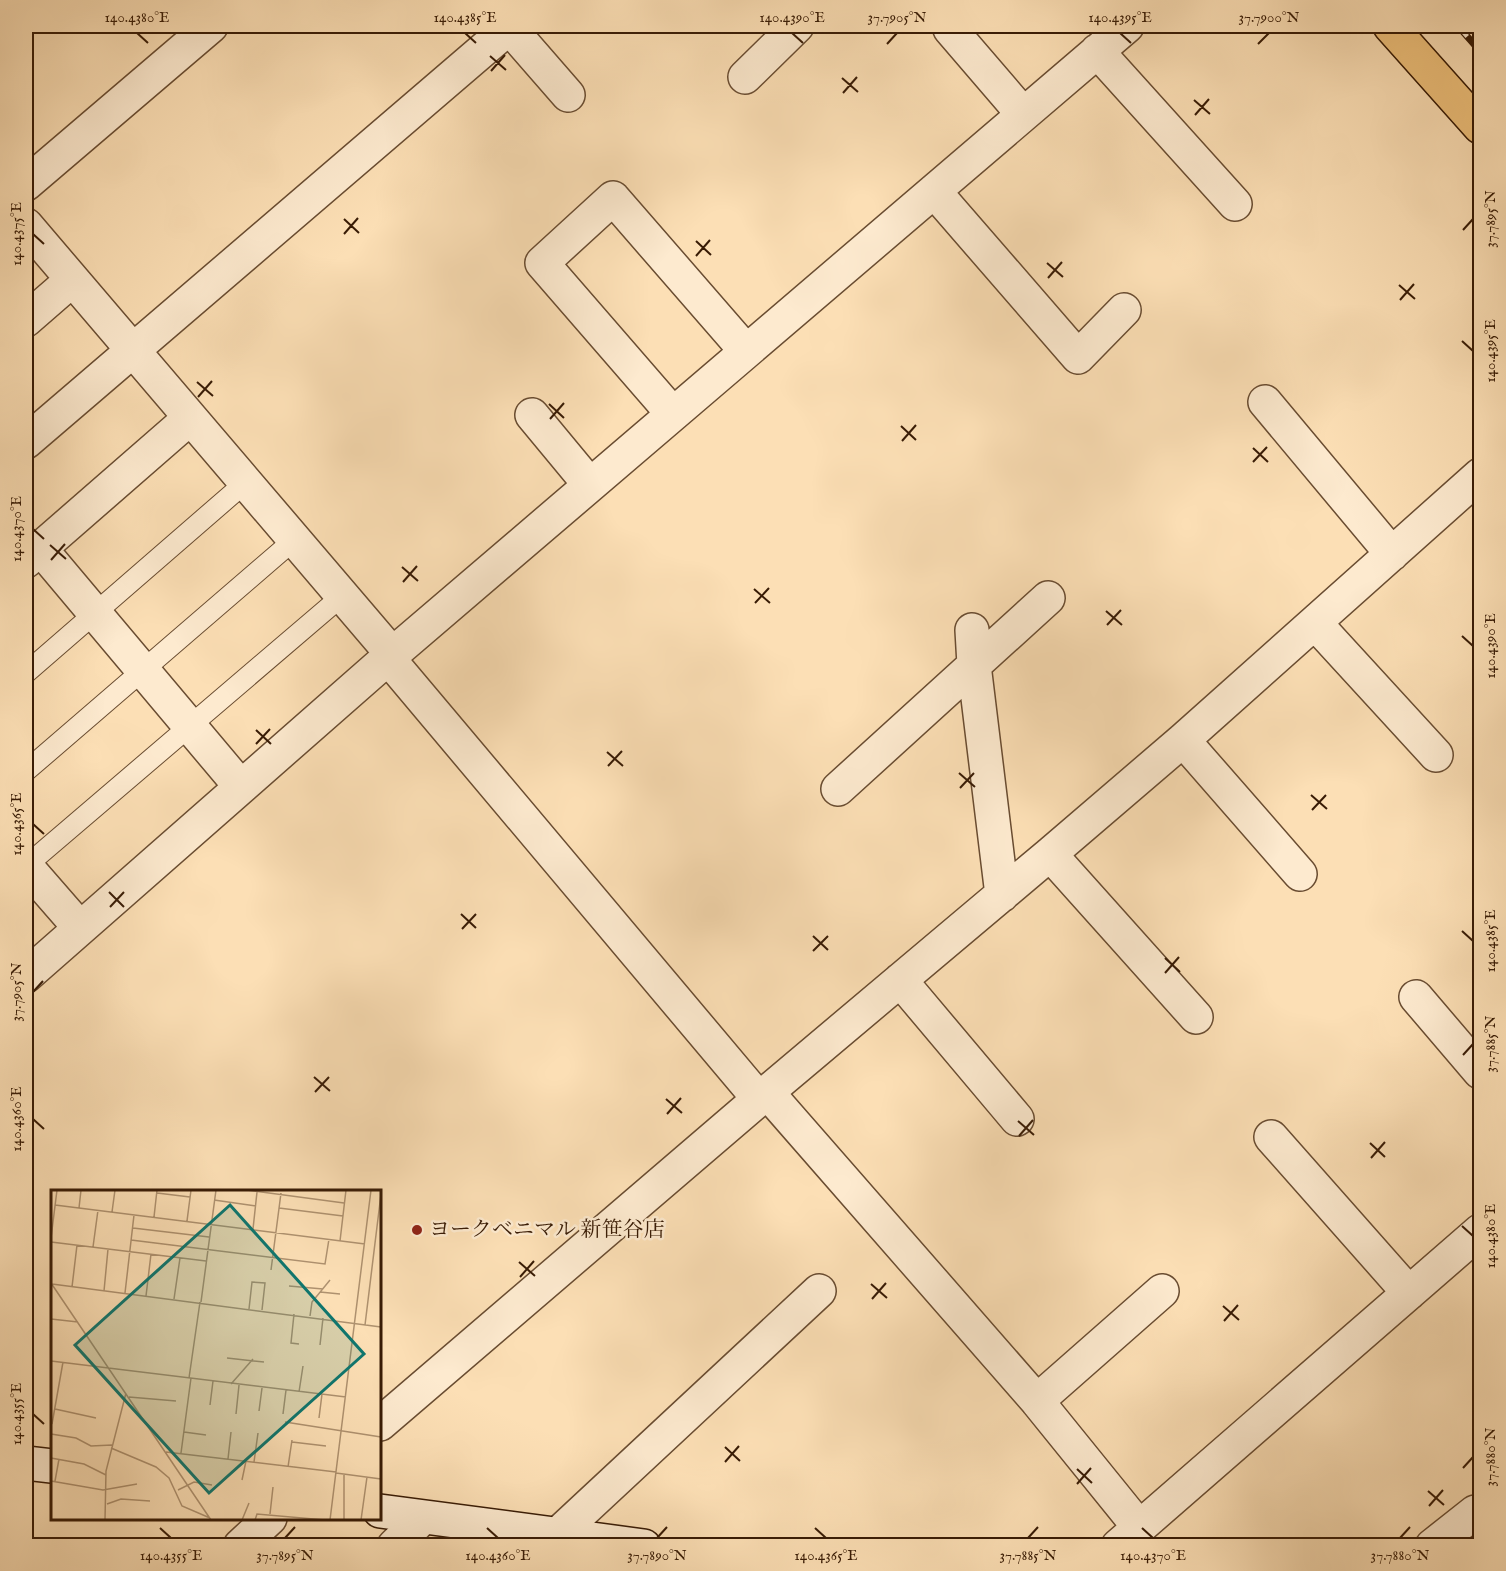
<svg xmlns="http://www.w3.org/2000/svg" width="1506" height="1571" viewBox="0 0 1506 1571" font-family="'IM FELL English','Noto Serif JP',serif">
<rect width="100%" height="100%" fill="#fcdfb5"/>
<filter id="stains"><feTurbulence type="fractalNoise" baseFrequency=".00333" numOctaves="4"/><feColorMatrix values="0 0 0 0 .2 0 0 0 0 .09 0 0 0 0 .02 0 0 0 .5 -.17"/></filter>
<radialGradient id="worn" r=".72"><stop offset=".6" stop-color="#630" stop-opacity="0"/><stop offset="1" stop-color="#630" stop-opacity=".3"/></radialGradient>
<g fill="none" stroke-linecap="round" stroke-linejoin="round">
<g stroke="#694c31" stroke-width="22">
<path id="lane" d="M26,673L246,482
M26,771L294,540
M26,866L342,596"/>
</g>
<g stroke="#694c31" stroke-width="36">
<path id="street" d="M508,26L568,95
M949,26L950,29L1023,114
M1097,51L1235,204
M745,77L797,26
M26,184L211,26
M934,191L1078,357L1124,310
M26,225L393,655
M26,320L72,280
M1265,402L1392,554
M673,414L542,263L613,198L746,351
M532,415L590,485
M26,442L511,26
M40,548L241,787
M26,561L190,418
M1315,623L1436,755
M972,630L974,665L1002,895
M388,658L759,1099
M1183,740L1300,874
M838,789L1048,598
M1050,854L1196,1017
M26,866L80,928
M26,976L388,658L1127,26
M900,980L1017,1119
M1416,997L1480,1072
M767,1092L1037,1401L1139,1527
M1271,1137L1409,1293
M1037,1401L1162,1291
M380,1424L759,1099L1050,854L1183,740L1480,475
M558,1534L819,1291
M240,1546L270,1518
M394,1546L422,1518
M1118,1546L1480,1231
M1432,1546L1475,1512"/>
</g>
<g stroke="#381b05" stroke-width="36">
<path id="secondary" d="M26,1463L52,1466
M380,1511L644,1546"/>
</g>
<g stroke="#381b05" stroke-width="36">
<path id="primary" d="M1390,26L1480,127"/>
</g>
<use href="#lane" stroke="#fdeacf" stroke-width="20"/>
<use href="#street" stroke="#fdeacf" stroke-width="33"/>
<use href="#secondary" stroke="#fdeacf" stroke-width="33"/>
<use href="#primary" stroke="#eec07a" stroke-width="33"/>
<g stroke="#381b05" stroke-width="7">
<path id="rail" d="M1458,26L1480,51"/>
</g>
<use href="#rail" stroke="#fdeacf" stroke-width="4.5" stroke-dasharray="14" stroke-linecap="butt"/>
</g>
<path fill="none" stroke="#381b05" stroke-width="2" d="M137,33L148,43M465,33L476,43M792,33L803,43M1120,33L1131,43M887,44L897,33M1258,44L1269,33M490,56L506,70M491,71L505,55M842,78L858,92M843,93L857,77M1194,100L1210,114M1195,115L1209,99M344,219L359,233M1463,230L1473,219M33,234L44,244M344,234L358,218M696,241L711,255M696,256L710,240M1047,263L1063,277M1048,278L1062,262M1399,285L1415,299M1400,300L1414,284M1462,341L1473,351M197,382L213,396M198,397L212,381M549,404L564,418M550,419L564,403M901,426L916,440M902,441L916,425M1253,448L1268,462M1253,462L1267,447M33,529L44,539M50,545L66,559M51,560L65,544M402,567L418,581M403,582L417,566M754,589L770,603M755,603L769,588M1106,611L1122,625M1107,625L1121,610M1462,636L1473,646M256,730L271,744M256,744L270,729M607,752L623,766M608,766L622,751M959,773L975,787M960,788L974,773M1311,795L1327,809M1312,810L1326,795M33,824L44,834M109,892L124,907M110,907L124,892M461,914L476,928M462,929L476,914M1462,931L1473,941M813,936L828,950M813,951L828,936M1165,958L1180,972M1165,973L1179,957M33,992L43,981M1463,1055L1473,1044M314,1077L330,1091M315,1092L329,1077M666,1099L682,1113M667,1114L681,1098M33,1119L44,1129M1018,1121L1034,1135M1019,1136L1033,1120M1370,1143L1385,1157M1371,1158L1385,1142M1462,1226L1473,1236M519,1262L535,1276M520,1277L534,1261M871,1284L887,1298M872,1299L886,1283M1223,1306L1239,1320M1224,1321L1238,1305M33,1414L44,1424M725,1447L740,1461M725,1462L739,1446M1463,1468L1473,1457M1077,1469L1092,1483M1077,1484L1091,1468M1428,1491L1444,1505M1429,1506L1443,1490M160,1528L171,1538M487,1528L498,1538M815,1528L826,1538M1142,1528L1153,1538M285,1538L295,1527M657,1538L667,1527M1028,1538L1038,1527M1400,1538L1410,1527"/>
<circle fill="#8f2418" stroke="#fdeacf" stroke-width="2" cx="417" cy="1230" r="6"/>
<g text-anchor="middle" dominant-baseline="central" stroke-width="5" stroke-linejoin="round" paint-order="stroke">
<g font-size="21" fill="#381b05" stroke="#fdeacf" text-anchor="start">
<text x="429" y="1230">ヨークベニマル 新笹谷店</text>
</g>
</g>
<g transform="translate(51 1190)">
<rect width="330" height="330" fill="#fcdfb5"/>
<path fill="none" stroke="#ae916f" stroke-width="1.5" d="M196,0L293,13M106,3L139,7M163,10L205,16M4,15L314,54M28,18L30,0M228,18L292,26M61,22L64,0M103,27L106,0M136,31L140,0M82,38L158,47M202,39L206,2M0,48L6,0M80,50L274,74L278,49M289,51L295,0M0,52L155,71M42,57L47,20M220,80L230,3M0,93L160,330M1,94L330,137M238,96L272,99M21,97L26,55M53,101L57,59M269,102L289,104M74,103L83,25M95,106L100,64M123,109L129,68M150,112L165,0M198,119L201,92L214,93L211,120M243,124L240,153L248,154M259,126L261,112L279,90M0,129L27,132M314,135L330,4M269,155L272,128M176,168L213,172M0,171L295,207M138,188L149,112M180,194L202,169M248,202L252,176M78,207L125,211M159,215L162,191M4,219L45,228M208,221L211,198M185,224L188,195M232,224L235,200M268,228L271,204M234,232L330,247M1,234L12,172M133,242L155,245M0,244L25,248L40,256L61,255M241,252L275,256M60,258L105,277L118,288L131,316L159,328M115,262L285,282M130,263L140,188M0,268L33,274L55,285M177,269L180,242M203,272L207,243M237,277L241,250M285,283L330,289M191,290L195,271M0,291L52,300L86,294M4,291L8,269M127,300L143,292L161,295M56,314L70,309L99,311M219,324L222,297M54,330L55,281L75,203M191,330L198,313M204,330L206,324L274,330M279,330L320,0M293,330V285M310,330L316,287"/>
<path fill="#0f766e" fill-opacity="0.15" stroke="#0f766e" stroke-width="3" d="M179,15L313,164L158,303L24,155Z"/>
<rect width="330" height="330" fill="none" stroke="#381b05" stroke-width="3"/>
</g>
<rect width="1506" height="1571" fill="none" stroke="#fcdfb5" stroke-width="66"/>
<rect x="33" y="33" width="1440" height="1505" fill="none" stroke="#381b05" stroke-width="2"/>
<g font-size="15" text-anchor="middle" fill="#381b05">
<text x="137" y="22">140.4380°E</text>
<text x="465" y="22">140.4385°E</text>
<text x="792" y="22">140.4390°E</text>
<text x="897" y="22">37.7905°N</text>
<text x="1120" y="22">140.4395°E</text>
<text x="1269" y="22">37.7900°N</text>
<text transform="translate(1490 219) rotate(-90)" y="5">37.7895°N</text>
<text transform="translate(16 234) rotate(-90)" y="5">140.4375°E</text>
<text transform="translate(1490 351) rotate(-90)" y="5">140.4395°E</text>
<text transform="translate(16 529) rotate(-90)" y="5">140.4370°E</text>
<text transform="translate(1490 646) rotate(-90)" y="5">140.4390°E</text>
<text transform="translate(16 824) rotate(-90)" y="5">140.4365°E</text>
<text transform="translate(1490 941) rotate(-90)" y="5">140.4385°E</text>
<text transform="translate(16 992) rotate(-90)" y="5">37.7905°N</text>
<text transform="translate(1490 1044) rotate(-90)" y="5">37.7885°N</text>
<text transform="translate(16 1119) rotate(-90)" y="5">140.4360°E</text>
<text transform="translate(1490 1236) rotate(-90)" y="5">140.4380°E</text>
<text transform="translate(16 1414) rotate(-90)" y="5">140.4355°E</text>
<text transform="translate(1490 1457) rotate(-90)" y="5">37.7880°N</text>
<text x="171" y="1560">140.4355°E</text>
<text x="285" y="1560">37.7895°N</text>
<text x="498" y="1560">140.4360°E</text>
<text x="657" y="1560">37.7890°N</text>
<text x="826" y="1560">140.4365°E</text>
<text x="1028" y="1560">37.7885°N</text>
<text x="1153" y="1560">140.4370°E</text>
<text x="1400" y="1560">37.7880°N</text>
</g>
<rect width="100%" height="100%" filter="url(#stains)"/>
<rect width="100%" height="100%" fill="url(#worn)"/>
</svg>
